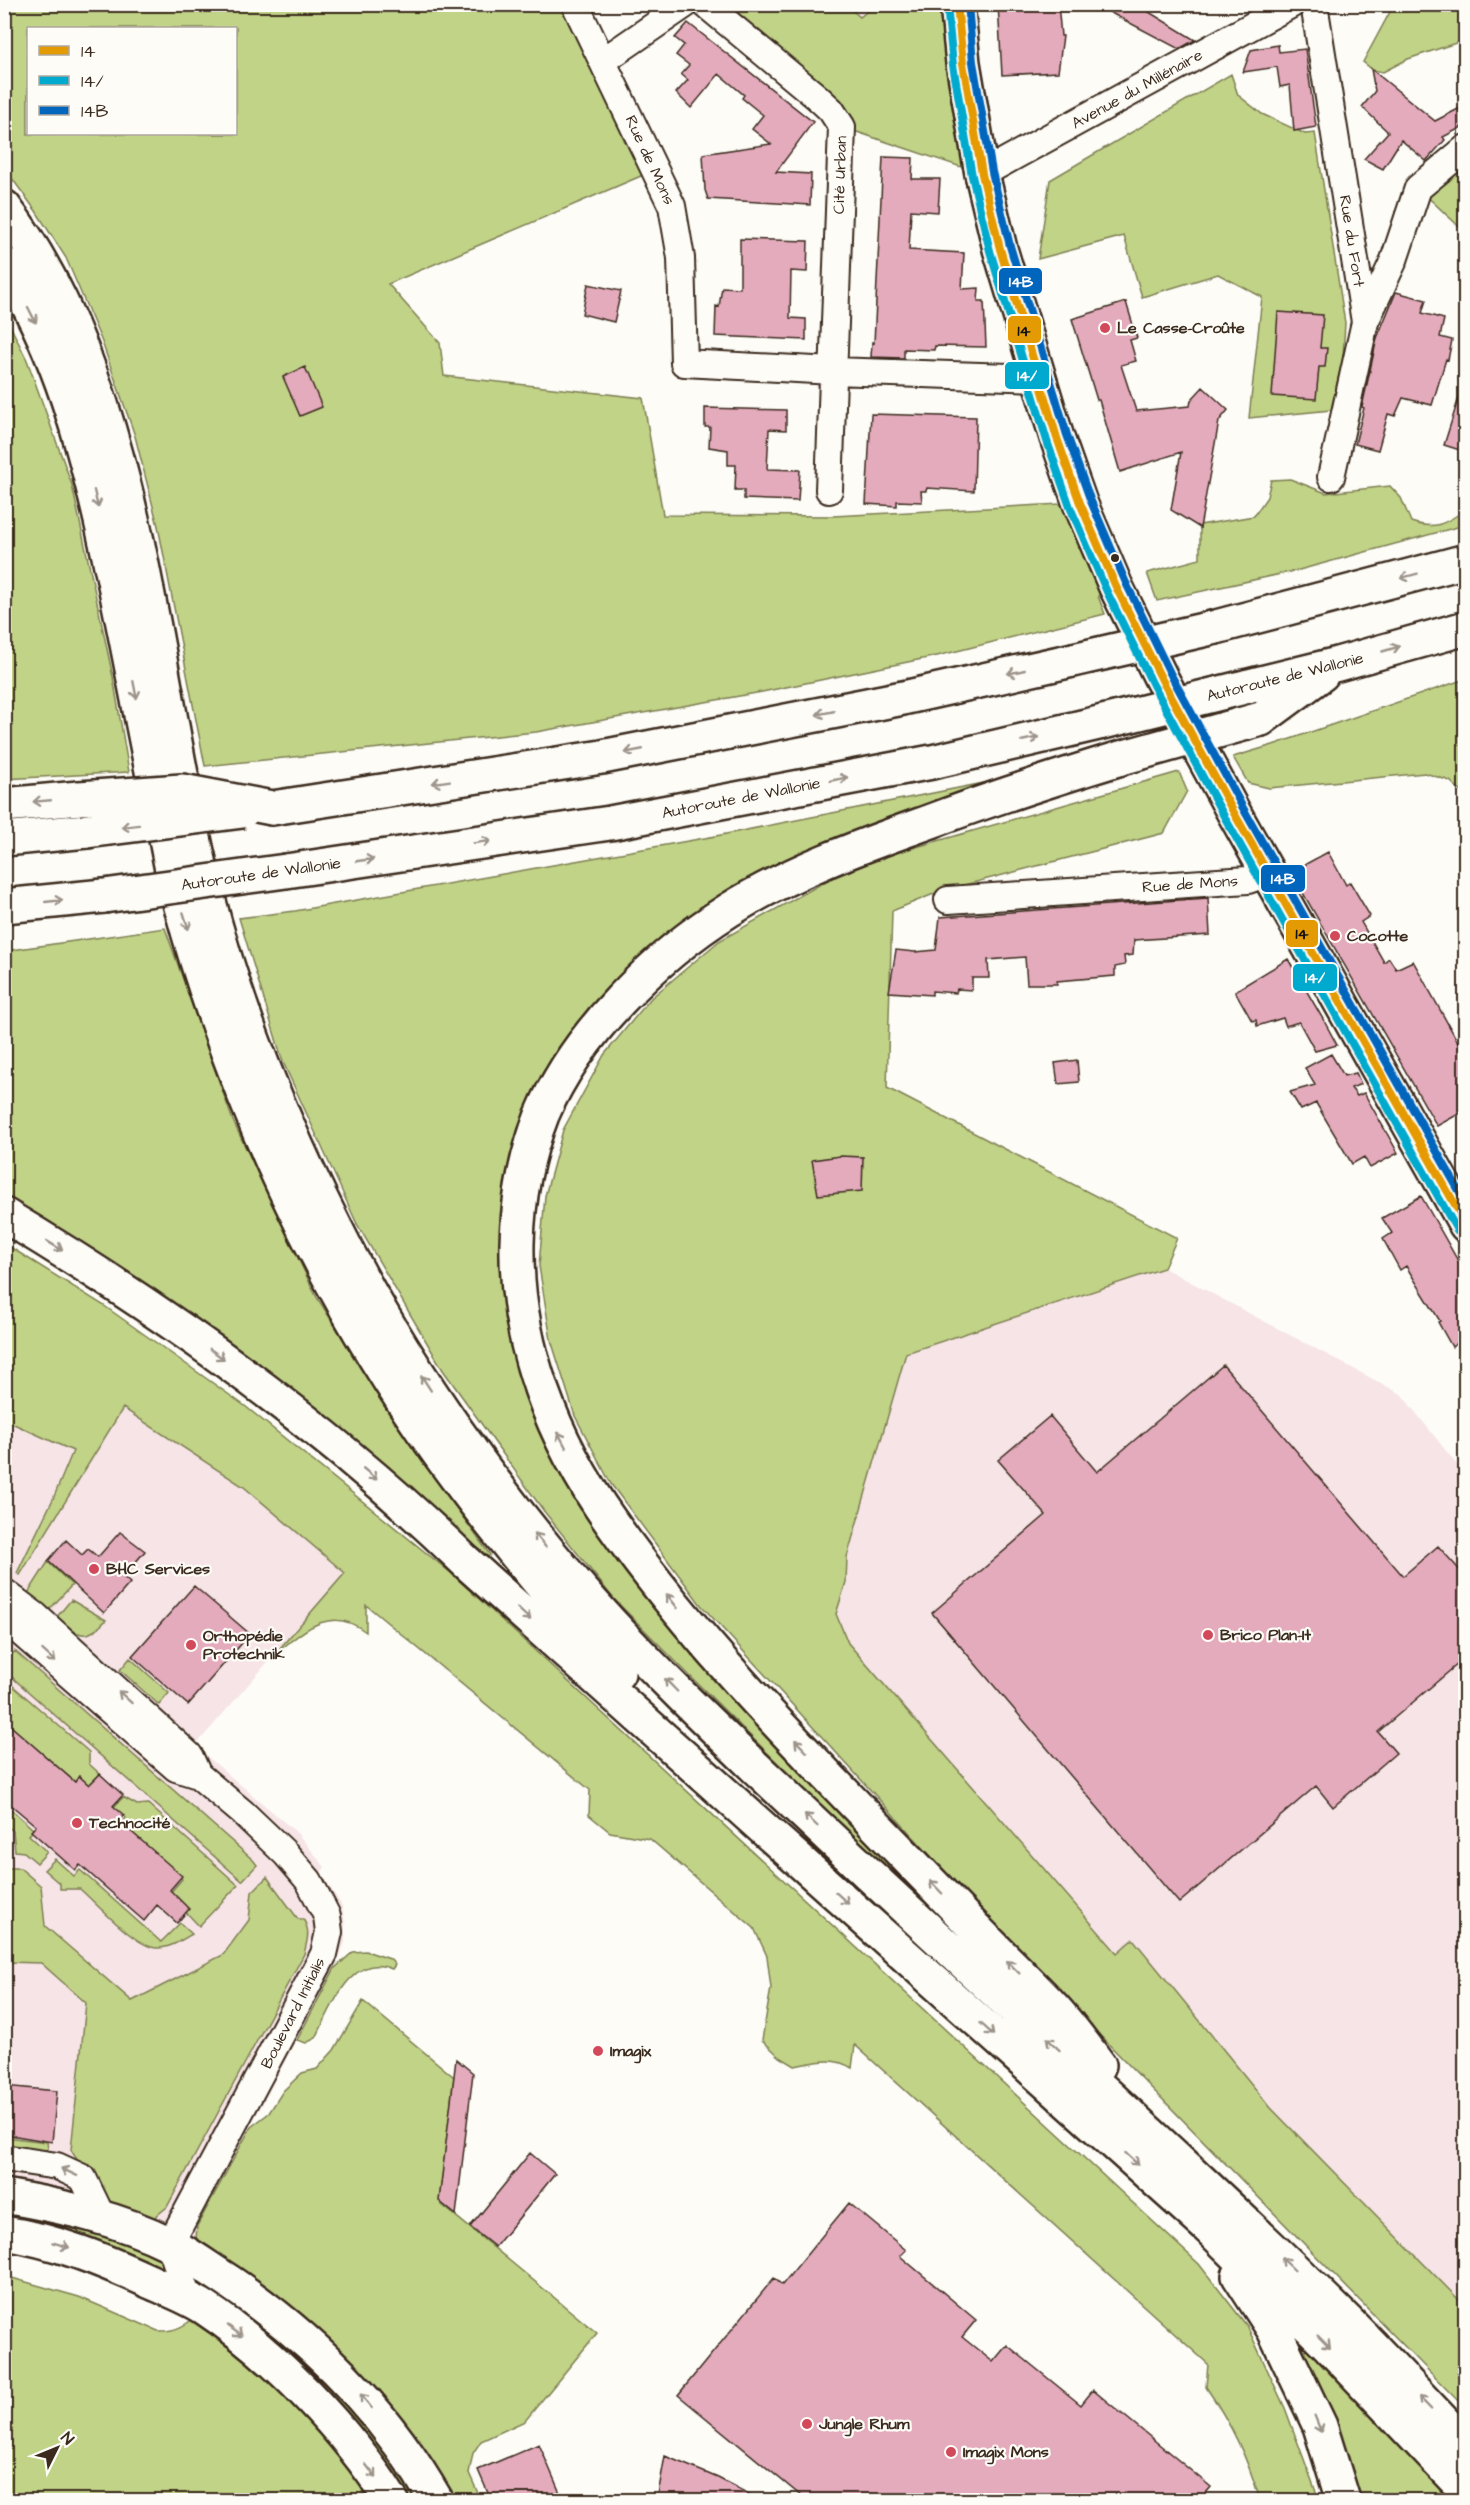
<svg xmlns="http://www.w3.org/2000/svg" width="1470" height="2505" viewBox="0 0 1470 2505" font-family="'Architects Daughter',sans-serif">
<rect width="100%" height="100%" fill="#fdfcf7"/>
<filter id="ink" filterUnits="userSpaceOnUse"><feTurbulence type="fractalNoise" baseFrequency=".0167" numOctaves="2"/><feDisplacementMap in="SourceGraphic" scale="12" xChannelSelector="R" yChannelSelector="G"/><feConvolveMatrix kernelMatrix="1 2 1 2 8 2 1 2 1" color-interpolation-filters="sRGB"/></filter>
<g filter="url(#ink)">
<path fill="#f6e4e6" d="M847,5H875L860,17Z
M1164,1268L1401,1394L1465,1475V2359L848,1643L836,1614L846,1582L847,1557L906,1353Z
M5,1351L123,1407L244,1487L345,1573L195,1746L297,1833L325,1867L321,1873L342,1906L345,1923V1942L335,1968L197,2226L202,2252L80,2196L37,2184L5,2180Z"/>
<path fill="#c1d387" stroke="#7e7e52" stroke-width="1.5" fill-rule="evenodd" d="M4,5H575L655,170L388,284L440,343L444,376L643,398L663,515L833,516L1080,503L1116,587L1098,596L1105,614L937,656L762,692L536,732L205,766L158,526L135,436L102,342L66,258L36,211L5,169ZM28,28H236V134H28Z
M705,5H846L860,17L875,5H957L982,174L842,127Z
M1396,5H1465V40L1408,59L1383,72L1373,70L1363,62L1390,12Z
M1231,74L1238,95L1262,114L1305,134L1315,133L1345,323L1343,357L1331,410L1249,418L1262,297L1218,274L1142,297L1124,236L1038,259L1050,180Z
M1465,148V232L1418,188Z
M4,313L27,360L72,485L113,677L129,772L5,779Z
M1290,479L1326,493L1390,486L1401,498L1411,522C1435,530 1445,524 1465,510V525L1299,570L1157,601L1147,573L1200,559V525L1254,516L1267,497L1271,480Z
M1465,679V795L1450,781L1425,773L1269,788L1248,783L1233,757L1273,745Z
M1179,772L1187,791L1164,833L941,891L892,911L887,1088L1177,1238L1164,1268L906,1353L847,1557L846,1582L836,1614L848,1643L1117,1953L1133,1939L1271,2108L1465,2306V2408L1027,1961L701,1605L611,1484L575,1416L551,1340L539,1266L545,1196L563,1130L604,1055L651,998L719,941L828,880L885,856Z
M994,781L995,789L672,934L514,1173L530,1403L961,1934L820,1805L693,1679L613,1598L543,1510L443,1370L357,1224L283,1062L239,918L295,911L716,836Z
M165,928L233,1121L316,1296L402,1432L490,1555L487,1558L400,1482L5,1199V951Z
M5,1244L103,1305L245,1406L451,1573L1199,2264L1247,2326L1285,2408L1319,2500H1260C1247,2457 1232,2425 1206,2387L1208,2364L855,2045L852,2068C833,2056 816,2062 795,2066L780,2057L762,2040L771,1988L767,1956L754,1928L650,1839L610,1832L589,1815L590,1790L366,1605V1632C330,1604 303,1631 274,1655L345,1573L244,1487L123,1408L20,1575L17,1573L53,1499L73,1451L5,1420Z
M48,1562L72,1585L48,1611L28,1593Z
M71,1600L106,1620C85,1644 77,1634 56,1618Z
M15,1651L253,1860L257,1865L242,1881L5,1671V1662Z
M130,1658L169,1693L159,1705L120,1670Z
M5,1679L89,1752V1764L100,1774L89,1785L80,1777L75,1782L6,1722L5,1723Z
M123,1797L137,1805L148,1804L238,1885L199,1926L169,1894L182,1879L122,1823L126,1818L114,1807Z
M4,1803L34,1830L29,1835L47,1852L37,1863L24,1852L15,1851L13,1831L5,1824Z
M55,1859L74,1876L80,1870L161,1942L180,1923L192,1934C182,1940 170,1948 158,1948C137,1949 96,1903 80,1889H60V1884L44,1870Z
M4,1868H20L41,1886L45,1926L132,2001L223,1955L249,1920L252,1892L267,1877L298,1919H303C311,1931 307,1941 304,1954L167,2207L150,2221L109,2210L71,2150L86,2003L41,1963L5,1962Z
M366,1951L390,1959L395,1965L392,1969C351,1950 330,2011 316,2038L306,2043L297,2040L335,1968L353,1952Z
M363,2001L454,2077L440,2196L441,2204L597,2333L525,2421L481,2441L473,2453L469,2473L481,2500H443L202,2252L196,2240L197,2226L251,2127L269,2113L283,2091L302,2073L317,2069L334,2050Z
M5,2137L47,2142L48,2149L35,2154L5,2149Z
M5,2206L158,2248L169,2278L5,2224Z
M5,2276L79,2297L158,2331C175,2332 184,2326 197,2316L248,2353L383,2500H5Z
M193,2277L316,2358L428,2500H399Z
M1308,2346L1455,2500H1356L1302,2354Z"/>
<path fill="#e4abbd" stroke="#3b2a1e" stroke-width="1.5" d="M998,4H1058L1061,36H1063L1058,72L1002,75Z
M1094,4H1136L1195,40L1179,49Z
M688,23L813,122L776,172L811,174L810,205L708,199L705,190L703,154L771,144L752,129L763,115L742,98L744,95L719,74L691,108L676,93L688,80L681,74L689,65L676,55L684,45L675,38Z
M1278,45L1279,52L1305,49L1316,127L1294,131L1290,85L1280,87L1277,67L1243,72L1251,50Z
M1371,69L1435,121L1466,105V125L1443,137L1445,140L1426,161L1401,140L1383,169L1364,159L1388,132L1362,107L1375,91Z
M883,157L913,158L912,179H940L938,212L911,210L909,250L964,253L962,289L979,288L978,301H984L986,347L935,346L934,350L904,349V358L871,357L872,342L874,343Z
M740,239L808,241L807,272L791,271L790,318L806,319V340L715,336L716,306L719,307L722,287L740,288Z
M588,284L621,291L614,322L582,314Z
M1396,292L1426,300L1422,313L1444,319L1440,337L1452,340L1448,360L1446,359L1432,405L1403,398L1395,416L1388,414L1378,450L1355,444L1364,408L1362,407L1377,338Z
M1126,302L1137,338L1130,340L1136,361L1121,365L1136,411L1190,406L1191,400L1203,387L1228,410L1219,421L1200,528L1171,510L1181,452L1120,472L1099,400H1097L1072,319Z
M1278,312L1323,315L1320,348H1327L1325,367H1319L1316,399L1272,396Z
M305,367L322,407L300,416L283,377Z
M1461,391L1466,392V452L1444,445Z
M705,408L786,410V430L769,429L767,469L800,470L798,501L744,499V490H735L736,465H728V450L709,447L710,427H705Z
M871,414L976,417L974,491L927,488L926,491H921L922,502L897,501V506L866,504Z
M1328,852L1346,885L1350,882L1370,916L1361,922L1384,962L1389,958L1396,969L1413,961L1458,1042L1466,1038V1110L1437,1126L1291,872Z
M1208,898L1210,935L1134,940L1133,955L1124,956L1125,965L1115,967V976L1057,981V984H1027L1025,957L988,960L989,978H972V990L957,989L956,993L932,991V995L889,992L896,950L915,952L936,950L940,917Z
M1288,959L1323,1019L1337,1045L1315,1051L1299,1022L1286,1026L1283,1018L1257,1026L1256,1020L1252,1021L1235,991Z
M1331,1054L1344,1076L1356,1073L1361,1084L1351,1088L1357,1096L1364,1093L1398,1153L1370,1168L1364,1157L1352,1164L1316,1103L1301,1110L1290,1092L1315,1085L1305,1068Z
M1077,1060L1079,1082L1058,1084L1055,1063Z
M840,1156L863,1157L862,1191L818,1195L812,1160Z
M1421,1196L1466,1275V1338L1452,1347L1438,1322L1440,1321L1406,1266L1400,1270L1383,1239L1392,1233L1382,1218Z
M1223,1365L1403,1576L1438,1546L1466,1577V1657L1378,1732L1396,1753L1333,1807L1316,1786L1179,1903L932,1613L1046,1515L998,1460L1050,1416L1097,1472Z
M120,1532L145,1551L123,1577L130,1583L104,1613L48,1561L66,1540L82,1555L88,1549L98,1557Z
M194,1586L250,1634L188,1705L132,1656Z
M4,1720L75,1782L79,1776L89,1785L100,1774L123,1795L113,1806L124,1815L119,1821L182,1876L170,1890L189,1909L177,1923L157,1905L144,1921L80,1865L75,1870L31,1831L36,1826L4,1799Z
M456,2059L473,2073L456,2215L439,2201Z
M4,2086L57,2091L52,2142L4,2134Z
M530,2153L555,2174L495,2247L470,2227Z
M849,2203L906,2250L900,2256L976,2320L962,2337L993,2362L1007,2345L1081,2405L1093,2390L1211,2487L1200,2500H806L678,2395L774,2278L782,2285Z
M539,2444L563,2500H491L478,2470Z
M665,2456L718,2478L760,2500H657Z"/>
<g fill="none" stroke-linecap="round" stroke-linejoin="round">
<g stroke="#3b2a1e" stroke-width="30">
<path id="street" d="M575,4L672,206L681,258L684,363L833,371L1040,378
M705,4L817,97L831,110L842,127L829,490
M1314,4L1365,322L1331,477
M603,61L686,4
M982,174L1292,4
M1365,322L1394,260L1418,188L1466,148
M948,900L1248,880L1268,873
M4,1592L36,1616L189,1755L198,1775
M4,1618L176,1768L198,1775L243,1813L286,1854L309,1881L327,1916L329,1932L324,1954L170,2244L188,2299
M4,2158L57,2166L83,2178L102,2217"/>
</g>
<g stroke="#3b2a1e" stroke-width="38">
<path id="secondary" d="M4,2196C61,2206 118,2218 170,2244C190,2255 209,2269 228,2281C312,2338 385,2411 436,2500
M4,2233C57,2241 103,2260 151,2282C169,2290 188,2297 205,2308C273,2353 348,2431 391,2500"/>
</g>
<g stroke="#3b2a1e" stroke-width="38">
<path id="primary" d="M957,4L963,63L982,174L1000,249L1057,438L1080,503L1116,587L1162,680L1234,813L1466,1225"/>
</g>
<g stroke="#3b2a1e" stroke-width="38">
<path id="highway" d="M4,207C49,266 78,334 101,404C152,563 166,729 206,890C235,1006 281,1119 334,1225C402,1364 505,1507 609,1621C656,1672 706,1720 756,1768C833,1841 910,1913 988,1985C1107,2094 1226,2202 1341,2315C1384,2357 1424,2402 1466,2445
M4,264C53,338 79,426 99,512C123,613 140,717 162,819C168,847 172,876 180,903C234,1100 321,1289 439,1454C494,1531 555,1603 618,1673
M1216,627L1466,561
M1245,687L1334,665L1466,628
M1261,719L1322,674
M4,805L79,798
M272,808L602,757L903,698L1073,660
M4,839L87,831
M286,871L610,823L932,762L1103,722
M4,906L104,896
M4,1215C169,1314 327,1426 465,1561L1208,2227L1327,2344L1466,2491
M1099,2065C1084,2045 1069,2024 1052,2006C1024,1977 995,1949 967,1920C846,1793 711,1665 611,1522C553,1440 515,1344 517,1243C518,1200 526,1156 542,1115C576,1034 656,956 729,910C790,872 858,847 926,823C990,799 1055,778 1121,758
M1239,2276L1274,2330L1320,2426L1343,2500"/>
</g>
<use href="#street" stroke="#fdfcf7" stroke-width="26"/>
<use href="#secondary" stroke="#fdfcf7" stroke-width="33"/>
<use href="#primary" stroke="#fdfcf7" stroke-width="33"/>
<use href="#highway" stroke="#fdfcf7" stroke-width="33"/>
<g stroke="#3b2a1e" stroke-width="38" stroke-linecap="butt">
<path id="highway-bridge" d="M1073,660L1216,627
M1103,722L1245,687
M1121,758L1261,719
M79,798L182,791L272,808
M87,831L243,811
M104,896L286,871"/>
</g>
<use href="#highway-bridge" stroke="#fdfcf7" stroke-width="33"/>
<g stroke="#fdfcf7" stroke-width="12">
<path id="bus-1" d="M957,4L963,63L982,174L1000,249L1057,438L1080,503L1116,587L1162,680L1234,813L1466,1224"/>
</g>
<g stroke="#fdfcf7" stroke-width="12">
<path id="bus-2" d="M947,5L953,65L972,176L990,251L1047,441L1070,507L1107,592L1153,685L1225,818L1457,1230"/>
</g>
<g stroke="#fdfcf7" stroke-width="12">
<path id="bus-3" d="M968,4L973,62L992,172L1010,246L1067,435L1090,499L1126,583L1171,675L1243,808L1466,1203"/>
</g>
<use href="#bus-1" stroke="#e49a03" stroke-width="8"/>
<use href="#bus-2" stroke="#00a9ce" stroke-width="8"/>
<use href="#bus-3" stroke="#0065bd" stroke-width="8"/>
</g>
<defs><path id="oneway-shaft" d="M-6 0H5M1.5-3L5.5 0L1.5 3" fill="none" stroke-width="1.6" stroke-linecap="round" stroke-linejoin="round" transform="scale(1.5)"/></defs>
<g stroke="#9c938a">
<use href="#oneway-shaft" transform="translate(32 315) rotate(63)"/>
<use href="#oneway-shaft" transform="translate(96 499) rotate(77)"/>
<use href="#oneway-shaft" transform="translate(1409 576) rotate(165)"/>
<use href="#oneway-shaft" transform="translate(1391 649) rotate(-16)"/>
<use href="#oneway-shaft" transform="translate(1016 672) rotate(167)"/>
<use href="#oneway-shaft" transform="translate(135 690) rotate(79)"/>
<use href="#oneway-shaft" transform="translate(825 713) rotate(169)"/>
<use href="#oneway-shaft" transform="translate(1030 739) rotate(-13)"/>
<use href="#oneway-shaft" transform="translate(634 751) rotate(169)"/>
<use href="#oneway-shaft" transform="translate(839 779) rotate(-11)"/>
<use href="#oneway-shaft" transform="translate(441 782) rotate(171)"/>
<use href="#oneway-shaft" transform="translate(42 801) rotate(175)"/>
<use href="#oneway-shaft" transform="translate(130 826) rotate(173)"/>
<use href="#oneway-shaft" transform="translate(482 842) rotate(-9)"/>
<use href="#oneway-shaft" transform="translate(365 860) rotate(-8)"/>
<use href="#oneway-shaft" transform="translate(54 901) rotate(-6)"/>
<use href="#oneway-shaft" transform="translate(186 921) rotate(73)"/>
<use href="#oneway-shaft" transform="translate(55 1246) rotate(31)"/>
<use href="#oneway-shaft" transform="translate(217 1354) rotate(36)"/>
<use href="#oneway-shaft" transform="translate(426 1383) rotate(-123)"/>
<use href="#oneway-shaft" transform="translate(562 1440) rotate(-118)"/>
<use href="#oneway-shaft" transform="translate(370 1474) rotate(40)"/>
<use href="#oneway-shaft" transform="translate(540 1540) rotate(-128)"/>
<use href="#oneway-shaft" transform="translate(672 1601) rotate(-128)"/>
<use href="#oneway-shaft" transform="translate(524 1614) rotate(42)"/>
<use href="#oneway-shaft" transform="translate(49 1656) rotate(42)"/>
<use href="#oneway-shaft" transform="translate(671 1685) rotate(-134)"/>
<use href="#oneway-shaft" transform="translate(125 1697) rotate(-138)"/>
<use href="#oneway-shaft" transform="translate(801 1746) rotate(-134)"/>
<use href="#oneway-shaft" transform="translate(811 1820) rotate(-136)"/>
<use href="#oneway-shaft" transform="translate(936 1887) rotate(-134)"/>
<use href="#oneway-shaft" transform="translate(842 1898) rotate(42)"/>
<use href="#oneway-shaft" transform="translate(1013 1967) rotate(-135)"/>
<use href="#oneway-shaft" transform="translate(987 2029) rotate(42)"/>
<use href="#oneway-shaft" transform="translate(1053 2044) rotate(-137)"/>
<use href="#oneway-shaft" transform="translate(1132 2159) rotate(42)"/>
<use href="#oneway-shaft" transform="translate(69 2172) rotate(-155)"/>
<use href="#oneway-shaft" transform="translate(61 2245) rotate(17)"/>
<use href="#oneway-shaft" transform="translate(1288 2264) rotate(-136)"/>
<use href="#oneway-shaft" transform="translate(235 2331) rotate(38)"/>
<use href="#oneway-shaft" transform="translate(1324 2342) rotate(45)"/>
<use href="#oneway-shaft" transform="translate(366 2401) rotate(-129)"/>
<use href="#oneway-shaft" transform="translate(1425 2403) rotate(-134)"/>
<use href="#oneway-shaft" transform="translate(1318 2424) rotate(68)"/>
<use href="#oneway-shaft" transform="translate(371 2471) rotate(52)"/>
</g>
</g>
<g fill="#d1495b" stroke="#fdfcf7" stroke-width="2">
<circle cx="1105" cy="328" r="6"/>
<circle cx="1335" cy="936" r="6"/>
<circle cx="94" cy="1569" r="6"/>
<circle cx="1208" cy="1635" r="6"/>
<circle cx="191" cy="1645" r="6"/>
<circle cx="77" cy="1823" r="6"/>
<circle cx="598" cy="2051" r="6"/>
<circle cx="807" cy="2424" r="6"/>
<circle cx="951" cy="2452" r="6"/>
</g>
<circle fill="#3b2a1e" stroke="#fdfcf7" stroke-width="2" cx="1115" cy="558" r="5"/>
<g text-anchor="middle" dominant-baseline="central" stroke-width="4.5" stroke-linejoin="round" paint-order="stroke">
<g font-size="16" fill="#3b2a1e" stroke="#fdfcf7">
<text transform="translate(1137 89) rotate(-29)">Avenue du Millénaire</text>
<text transform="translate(650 160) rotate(65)">Rue de Mons</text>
<text transform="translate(840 175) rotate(-88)">Cité Urban</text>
<text transform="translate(1352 241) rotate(81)">Rue du Fort</text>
<text transform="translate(1285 677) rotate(-14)">Autoroute de Wallonie</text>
<text transform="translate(741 798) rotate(-11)">Autoroute de Wallonie</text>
<text transform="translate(261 874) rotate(-8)">Autoroute de Wallonie</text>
<text transform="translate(1190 884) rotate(-4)">Rue de Mons</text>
<text transform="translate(293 2013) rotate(-63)">Boulevard Initialis</text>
</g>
<g font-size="16" font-weight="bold" fill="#3b2a1e" stroke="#fdfcf7" text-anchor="start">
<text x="1117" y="328">Le Casse-Croûte</text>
<text x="1347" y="936">Cocotte</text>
<text x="106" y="1569">BHC Services</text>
<text x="1220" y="1635">Brico Plan-It</text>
<text x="203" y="1636">Orthopédie<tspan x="203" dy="18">Protechnik</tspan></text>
<text x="89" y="1823">Technocité</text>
<text x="610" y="2051">Imagix</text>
<text x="819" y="2424">Jungle Rhum</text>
<text x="963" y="2452">Imagix Mons</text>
</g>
</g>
<g stroke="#fdfcf7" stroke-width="2">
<rect x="998" y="267" width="45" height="28" rx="6" fill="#0065bd"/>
<rect x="1007" y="315" width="35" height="29" rx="6" fill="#e49a03"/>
<rect x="1004" y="361" width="46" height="29" rx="6" fill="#00a9ce"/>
<rect x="1260" y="864" width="46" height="29" rx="6" fill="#0065bd"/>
<rect x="1285" y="919" width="34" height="29" rx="6" fill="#e49a03"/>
<rect x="1292" y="963" width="46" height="29" rx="6" fill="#00a9ce"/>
</g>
<g font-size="16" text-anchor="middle" font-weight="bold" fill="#fff">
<text x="1021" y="287">14B</text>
<text x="1027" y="381">14/</text>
<text x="1283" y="884">14B</text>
<text x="1315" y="983">14/</text>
</g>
<g font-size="16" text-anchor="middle" font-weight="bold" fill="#111">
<text x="1024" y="336">14</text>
<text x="1302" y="939">14</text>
</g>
<rect width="1470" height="2505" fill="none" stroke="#fdfcf7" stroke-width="24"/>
<rect x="12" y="12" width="1446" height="2481" fill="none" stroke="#3b2a1e" stroke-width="2" filter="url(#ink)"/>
<rect x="27" y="27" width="210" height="108" fill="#fdfcf7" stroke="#afa8a0" stroke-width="1.5"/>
<rect x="39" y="46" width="30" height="9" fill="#e49a03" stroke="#afa8a0" stroke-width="1.5"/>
<text x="81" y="57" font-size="18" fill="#3b2a1e">14</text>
<rect x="39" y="76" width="30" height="9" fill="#00a9ce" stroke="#afa8a0" stroke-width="1.5"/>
<text x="81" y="87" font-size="18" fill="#3b2a1e">14/</text>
<rect x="39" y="106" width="30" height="9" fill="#0065bd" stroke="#afa8a0" stroke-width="1.5"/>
<text x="81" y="117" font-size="18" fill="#3b2a1e">14B</text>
<g transform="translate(57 2448) rotate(47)" stroke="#fdfcf7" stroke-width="4.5" paint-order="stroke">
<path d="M0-4.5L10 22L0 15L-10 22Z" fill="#3b2a1e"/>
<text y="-9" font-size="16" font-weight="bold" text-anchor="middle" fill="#3b2a1e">N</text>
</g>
</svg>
